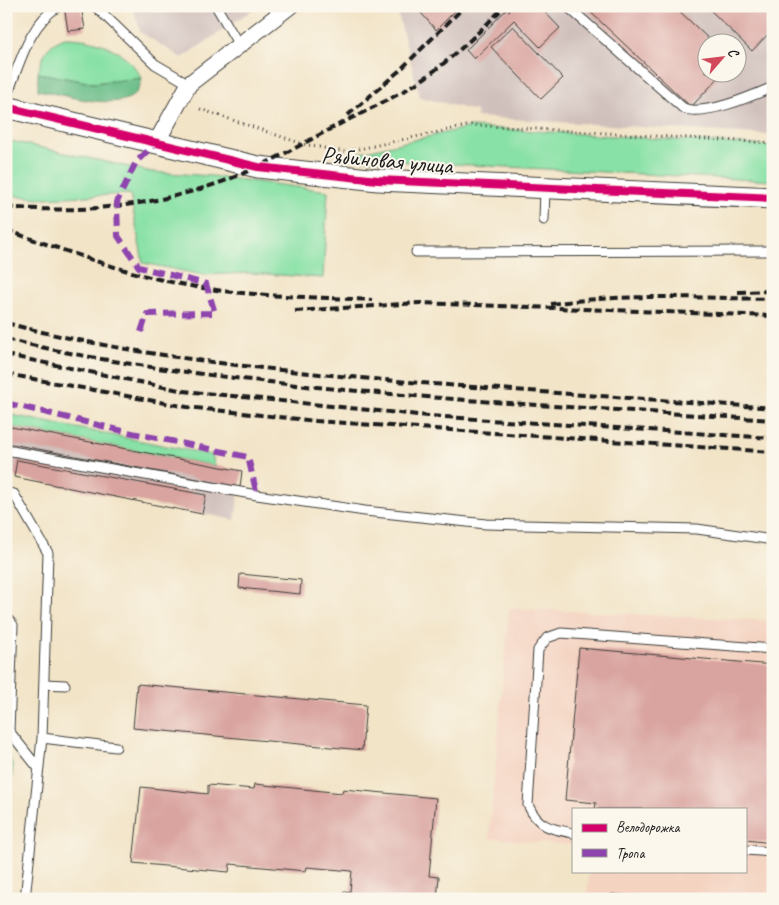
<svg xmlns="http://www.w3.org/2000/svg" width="779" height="905" viewBox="0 0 779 905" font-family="Caveat,sans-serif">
<rect width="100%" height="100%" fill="#fbf7ec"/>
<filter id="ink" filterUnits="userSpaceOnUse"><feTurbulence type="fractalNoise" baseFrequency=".02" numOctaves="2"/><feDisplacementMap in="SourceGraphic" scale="10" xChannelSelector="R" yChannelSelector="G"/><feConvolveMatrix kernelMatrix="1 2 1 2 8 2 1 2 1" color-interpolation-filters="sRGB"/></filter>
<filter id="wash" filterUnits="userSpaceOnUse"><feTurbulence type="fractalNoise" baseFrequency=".0096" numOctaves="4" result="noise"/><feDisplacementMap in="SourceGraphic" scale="20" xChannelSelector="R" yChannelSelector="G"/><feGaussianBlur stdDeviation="1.12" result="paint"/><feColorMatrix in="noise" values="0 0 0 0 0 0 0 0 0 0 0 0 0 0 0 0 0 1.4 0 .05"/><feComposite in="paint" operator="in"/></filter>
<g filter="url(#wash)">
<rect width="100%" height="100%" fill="#f2e4c7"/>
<path fill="#f4d3c1" d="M509,608L773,621V899H587L589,871H745V809H573V845L489,838Z"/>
<path fill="#d0c0bc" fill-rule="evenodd" d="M133,6H258L182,58L140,32Z
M396,6H773V135L477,117L476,111L420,97ZM706,42H736V72H706Z
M6,426L242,471L235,520L6,475Z"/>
<path fill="#88e1a6" stroke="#527e61" d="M65,38C97,38 125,49 142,78L93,83L38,73C43,55 46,45 65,38Z
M470,127L773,146V181L356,159L358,153Z
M6,140L152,172L212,176L328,191L323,278L250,273L203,275L143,263L130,194L41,198L6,195Z
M6,414L212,455L215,466L6,426Z
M6,749L13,766L6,829Z"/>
<path fill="#6ebf8b" stroke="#456e54" d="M38,73L93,83L142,78C141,82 139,89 137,92C120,113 61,94 38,90Z"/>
<g id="blocks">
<path fill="#d9a39f" d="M64,6H81L85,29L68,31Z
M415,6H460L436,30Z
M514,6H539L560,28L540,47L514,20L474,59L466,50L506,10L509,11Z
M584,6H674L712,42H706V72H724L691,107Z
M706,6H773V29L752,51Z
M513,26L563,78L541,99L491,47Z
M6,426L242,471L240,487L6,443Z
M17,460L206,495L202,514L14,477Z
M240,574L301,580L300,594L239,588Z
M579,648L773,665V843L745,840V809H595L596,803L565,800Z
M137,684L366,705L362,750L133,728Z
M255,784L342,793L343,789L436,798L429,876L439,877L437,899H343L344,891L350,892L352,871L307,867L306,871L230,864L229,872L133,863L141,787L208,794V785L254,789Z
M611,894L646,897V899H611Z"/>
</g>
</g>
<g filter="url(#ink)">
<use href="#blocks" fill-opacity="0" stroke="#3c3a36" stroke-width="1"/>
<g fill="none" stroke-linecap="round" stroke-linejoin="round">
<g stroke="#3c3a36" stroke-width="11">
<path id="service" d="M95,6L155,64L189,84
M216,6L239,45
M567,6L683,108C704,117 752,96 773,87
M6,98C19,67 28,24 59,6
M544,220L545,189
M416,252L773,251
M6,450L257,495L365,511L486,524L697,529L773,540
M6,493L14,494L48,553L42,738L25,899
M6,617L13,625L9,731L39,769
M44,684L65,685
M42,738L116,747
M573,833C551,829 538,827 528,805L538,650L547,638L561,633L773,649
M745,850L773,852"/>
</g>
<g stroke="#3c3a36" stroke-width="18">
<path id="minor" d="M156,143L189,84L290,6"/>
</g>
<g stroke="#3c3a36" stroke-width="23">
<path id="tertiary" d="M6,107L258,167L378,180L773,198"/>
</g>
<path stroke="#3c3a36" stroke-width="3" stroke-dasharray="1 4" stroke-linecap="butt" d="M200,109L303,144L345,152L471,125L773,143"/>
<use href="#service" stroke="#fff" stroke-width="9"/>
<use href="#minor" stroke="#fff" stroke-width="16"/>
<use href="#tertiary" stroke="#fff" stroke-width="21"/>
<path stroke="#1c1c1c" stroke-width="4" stroke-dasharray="8 4" stroke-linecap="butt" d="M348,115L399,71L465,6
M6,207C83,214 160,206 232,178C268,164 300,145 334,127C365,111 397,97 426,77C455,56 480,31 505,6
M6,230C73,253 139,279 209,289C263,297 318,297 372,300
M738,292L773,291
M551,304C624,293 699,298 773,299
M295,311L420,303L773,316
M6,323C123,354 243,367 362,378C499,390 636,398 773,408
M6,339C95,361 187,373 278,383C442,401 608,409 773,420
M6,355L184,391L428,416L773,438
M6,374L187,407L316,421L773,452"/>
<path stroke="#8e44ad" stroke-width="6" stroke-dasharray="12 6" stroke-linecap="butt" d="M141,332L147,314L215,313L206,284L139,267L118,236L117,202L136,162L156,143
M6,403L123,431L248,457L257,495"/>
<g stroke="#fbf7ec" stroke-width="11">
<path id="cycleway" d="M6,107L258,167L378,180L773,198"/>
</g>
<use href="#cycleway" stroke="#d6006c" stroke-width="8"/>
</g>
</g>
<g text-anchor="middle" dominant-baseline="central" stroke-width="4" stroke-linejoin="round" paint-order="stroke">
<g font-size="24" fill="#1c1c1c" stroke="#fbf7ec">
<text transform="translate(387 160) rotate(5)">Рябиновая улица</text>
</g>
</g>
<rect width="779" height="905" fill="none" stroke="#fbf7ec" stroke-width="25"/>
<rect x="572" y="808" width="175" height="65" fill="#fbf7ec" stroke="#a29f99"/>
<rect x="582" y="824" width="25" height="8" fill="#d6006c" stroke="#a29f99"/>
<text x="616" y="832" font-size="15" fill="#1c1c1c">Велодорожка</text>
<rect x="582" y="849" width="25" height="8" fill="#8e44ad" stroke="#a29f99"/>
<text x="616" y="858" font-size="15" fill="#1c1c1c">Тропа</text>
<g transform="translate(722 58) rotate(62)"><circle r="24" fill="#fbf7ec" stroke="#a29f99"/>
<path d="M0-4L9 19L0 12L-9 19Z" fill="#d1495b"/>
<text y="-8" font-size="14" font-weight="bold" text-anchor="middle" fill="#1c1c1c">С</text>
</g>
</svg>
